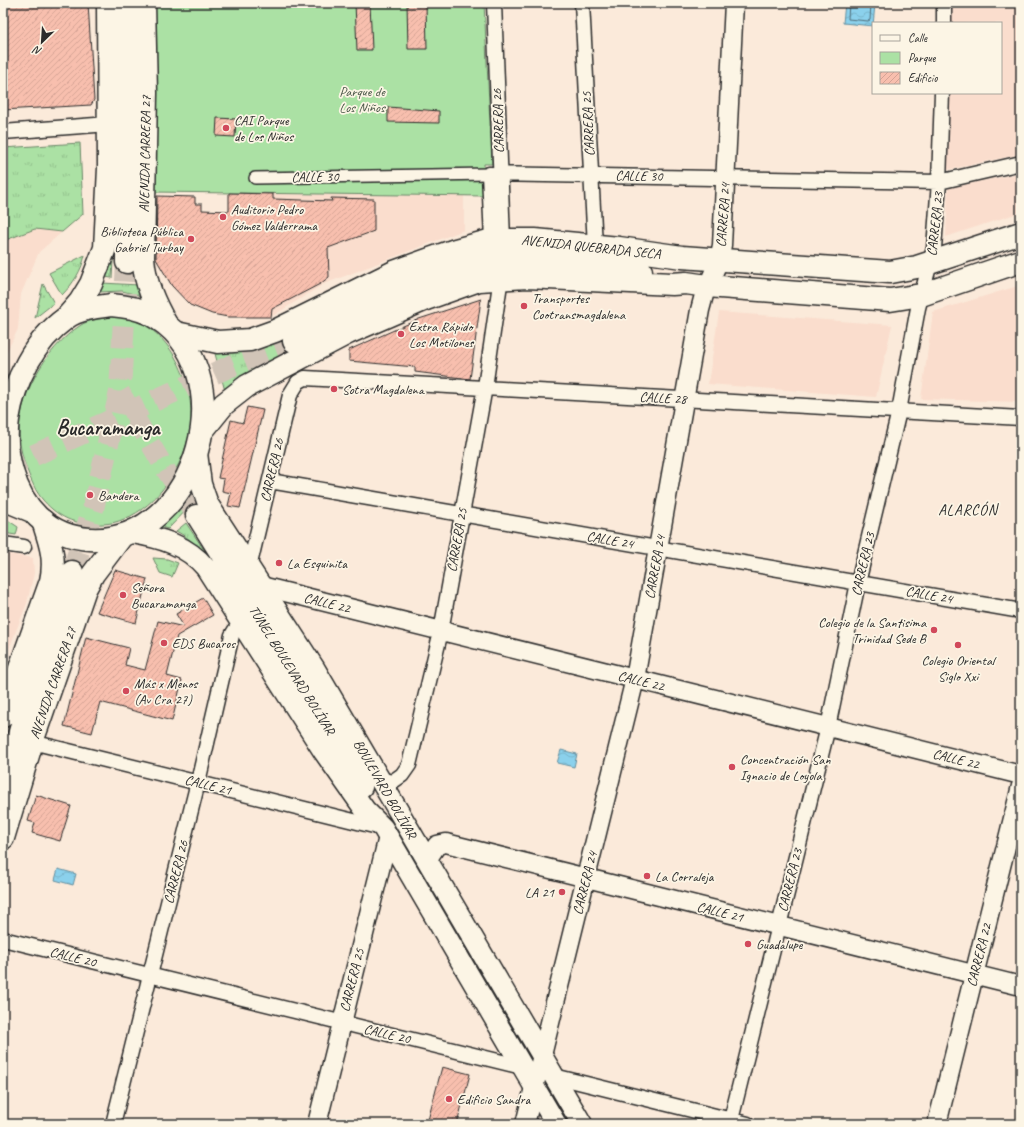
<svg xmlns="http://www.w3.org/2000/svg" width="1024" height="1127" viewBox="0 0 1024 1127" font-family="Caveat,sans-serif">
<defs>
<pattern id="grass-tufts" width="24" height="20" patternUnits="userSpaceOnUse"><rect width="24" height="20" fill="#abe1a4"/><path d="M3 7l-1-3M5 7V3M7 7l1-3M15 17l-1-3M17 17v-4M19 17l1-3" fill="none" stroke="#93c18d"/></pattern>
<pattern id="water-waves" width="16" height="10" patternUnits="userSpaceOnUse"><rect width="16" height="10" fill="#8bd1ec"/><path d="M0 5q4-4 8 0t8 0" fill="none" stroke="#78b4cb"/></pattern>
<pattern id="building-hatch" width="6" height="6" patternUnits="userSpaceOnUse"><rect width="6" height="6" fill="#f8bfae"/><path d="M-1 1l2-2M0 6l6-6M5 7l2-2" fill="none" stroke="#d5a496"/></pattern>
</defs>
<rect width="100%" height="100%" fill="#fbeada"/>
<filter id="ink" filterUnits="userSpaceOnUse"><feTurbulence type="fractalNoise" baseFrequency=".025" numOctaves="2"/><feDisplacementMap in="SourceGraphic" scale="8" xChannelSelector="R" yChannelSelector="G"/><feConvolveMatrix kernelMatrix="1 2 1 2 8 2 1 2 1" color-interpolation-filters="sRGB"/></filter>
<g filter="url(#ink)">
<path fill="#faddcd" d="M950,3H1021V154L947,170L948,93H1001V23H950Z
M80,143L83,214L39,252L21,294L18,329L3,359V148Z
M1021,173V212L946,237L948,188Z
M273,194L464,196V230L324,284L271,317Z
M1021,285V402L921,399L933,312Z
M719,312L892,325L876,397L708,384Z
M3,553L33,558L34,573L27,603L3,664Z"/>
<path fill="url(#grass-tufts)" stroke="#6b8668" d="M80,143L83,214L62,232L35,229L3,241V148Z
M114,243L112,278L104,277Z
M85,255C82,270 73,284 62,295L49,273Z
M102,283L139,285L142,296L122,291L98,292Z
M43,284L54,303L35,318Z
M285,334L295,354L225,391L214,350Z
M194,488L198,498L168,529L161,527Z
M3,517L18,527L16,535L3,533Z
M186,523L213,563C202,550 191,539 176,531Z
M153,558L167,559L178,563L172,577L160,573Z"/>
<path fill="#abe1a4" stroke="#6b8668" d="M153,3H484L492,164H484L485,196L152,192Z
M109,317C116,317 124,317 131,319C150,324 166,341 175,357C187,378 194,405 190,430C184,465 158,506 124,519C111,525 97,525 82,523C62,521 41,503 33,484C27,471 22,458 20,443C14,401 45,348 81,325C88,320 101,319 109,317Z"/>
<path fill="url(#water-waves)" stroke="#658f9f" d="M845,3L875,4L873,26L843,23Z
M561,750L577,754L574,767L557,763Z
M58,869L76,874L73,885L55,880Z"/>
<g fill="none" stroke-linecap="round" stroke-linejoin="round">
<path stroke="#516d78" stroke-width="1" d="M849,3L848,19L868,21L870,20L871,3"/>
</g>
<path fill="url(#building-hatch)" stroke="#2b2b2b" d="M3,3H88L94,100L91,105L3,110Z
M355,3H370L372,50H357Z
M407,3H426L427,49H408Z
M388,107L439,111V123L388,122Z
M217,118L236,119L235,137L216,136Z
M229,193L273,194V199L332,201L331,198L374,199V231L328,248L329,277L320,284L272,309L271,317H228L212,314L190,305L172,286L156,259L157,196L195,197V204H202V210L229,211Z
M481,299L470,379L415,372V367L349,361V350L419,319Z
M247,407L263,410L240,508L228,506L231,493L222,491L224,479L218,478L231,420L243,423Z
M115,570L147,579L136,623L97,612Z
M203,598L213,615L177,636L167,676L182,680L172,721L100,702L92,733L64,726L86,637L129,648L125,665L145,670L158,621L184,627L176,614Z
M36,795L71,806L60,841L32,833L35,823L28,821Z
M442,1067L470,1074L457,1124H427Z"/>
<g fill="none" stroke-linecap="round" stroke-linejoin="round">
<path stroke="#d1c4b7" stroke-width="20" stroke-dasharray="20 10" stroke-linecap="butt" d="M120,392L167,472L196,515"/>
<path stroke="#d1c4b7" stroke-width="22" stroke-dasharray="22 11" stroke-linecap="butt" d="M3,467L30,457L233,365L294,341
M72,572L93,509L120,392L127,262"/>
<g stroke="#2b2b2b" stroke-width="14">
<path id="pedestrian" d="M255,178L489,174"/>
</g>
<g stroke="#2b2b2b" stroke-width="17">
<path id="minor" d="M494,3L503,240
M582,3L595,246
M944,23V3
M3,132L109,124
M492,240L489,174L939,182L1021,163
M270,481L1021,611
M3,544L24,547
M249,568L290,395L298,382L305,378L1021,418
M32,742L382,828
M380,779L392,782L402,775L409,765L441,631L485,387L501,277
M3,939L526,1068
M550,1075L748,1124
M113,1124L198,782L232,635L235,630L244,626
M730,1124L828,727L858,583L899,411L918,308L934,248L939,182L942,93"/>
</g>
<g stroke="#2b2b2b" stroke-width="21">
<path id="tertiary" d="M261,586L1021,775
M427,860L437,845L446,843L1021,986
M317,1124L388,837
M525,1124L635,679L700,310L704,295L719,260L722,245L734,3
M937,1124L1021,786"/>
</g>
<g stroke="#2b2b2b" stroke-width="23">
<path id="secondary" d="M197,453L201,484L208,504L315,669L582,1124
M196,515L328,725L362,787
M132,533C161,538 187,545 206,568L324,752L365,810L383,828L556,1124"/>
</g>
<g stroke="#2b2b2b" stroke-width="25">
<path id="primary" d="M126,3L128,41L127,262
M176,333L218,342L250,340L275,331L394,272L455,250L492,240H535L619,248L682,257L890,272L917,267L1021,233
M294,341C359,310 430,269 502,258C547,252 597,263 641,271
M203,430L224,404L247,386L348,333L426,299L479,280L527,277L672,284L686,283L707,286L890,300L921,295L1021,261
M3,716L51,581C56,558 50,543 43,521
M3,784L72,572
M3,838L32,742L85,589L93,574L121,537"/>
</g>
<g stroke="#2b2b2b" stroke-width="25">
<path id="trunk" d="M144,3L146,93L143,258C145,283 154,303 166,324
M111,305C124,306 138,308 150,314C249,367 198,545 90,539C71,538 52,530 38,517C14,494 3,452 8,419C14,381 34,341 66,318C78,309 96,307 111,305Z
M67,317L80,302L91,284L105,248L109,168L108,3
M3,499L32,511"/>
</g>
<use href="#pedestrian" stroke="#fcf5e5" stroke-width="11"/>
<use href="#minor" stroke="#fcf5e5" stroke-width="14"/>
<use href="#tertiary" stroke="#fcf5e5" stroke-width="18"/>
<use href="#secondary" stroke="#fcf5e5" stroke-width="20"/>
<use href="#primary" stroke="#fcf5e5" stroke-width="22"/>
<use href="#trunk" stroke="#fcf5e5" stroke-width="22"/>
</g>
</g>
<g fill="#d1495b" stroke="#fcf5e5" stroke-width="1.5">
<circle cx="226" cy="128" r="4"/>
<circle cx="223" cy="217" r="4"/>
<circle cx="191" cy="239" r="4"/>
<circle cx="524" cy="306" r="4"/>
<circle cx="401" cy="334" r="4"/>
<circle cx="334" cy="389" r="4"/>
<circle cx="90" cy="495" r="4"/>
<circle cx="279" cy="563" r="4"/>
<circle cx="123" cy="595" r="4"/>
<circle cx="934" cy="630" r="4"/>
<circle cx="164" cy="643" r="4"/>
<circle cx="958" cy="645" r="4"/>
<circle cx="126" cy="691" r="4"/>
<circle cx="732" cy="767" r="4"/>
<circle cx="647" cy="876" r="4"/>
<circle cx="562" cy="892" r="4"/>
<circle cx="748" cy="944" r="4"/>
<circle cx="449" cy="1099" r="4"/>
</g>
<g text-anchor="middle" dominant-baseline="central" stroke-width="3.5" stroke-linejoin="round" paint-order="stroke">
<g font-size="14" fill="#4b5849" stroke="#fcf5e5">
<text x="362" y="91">Parque de<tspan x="362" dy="16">Los Niños</tspan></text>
</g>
<g font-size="14" fill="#2b2b2b" stroke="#fcf5e5" text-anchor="start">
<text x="234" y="120">CAI Parque<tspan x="234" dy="16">de Los Niños</tspan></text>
<text x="231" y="209">Auditorio Pedro<tspan x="231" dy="16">Gómez Valderrama</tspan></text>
<text x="183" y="231" text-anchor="end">Biblioteca Pública<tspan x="183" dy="16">Gabriel Turbay</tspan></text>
<text x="532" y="298">Transportes<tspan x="532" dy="16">Cootransmagdalena</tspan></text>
<text x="409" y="326">Extra Rápido<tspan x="409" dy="16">Los Motilones</tspan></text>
<text x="342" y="389">Sotra Magdalena</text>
<text x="98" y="495">Bandera</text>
<text x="287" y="563">La Esquinita</text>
<text x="131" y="587">Señora<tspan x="131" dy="16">Bucaramanga</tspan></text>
<text x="926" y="622" text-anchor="end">Colegio de la Santisima<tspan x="926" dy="16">Trinidad Sede B</tspan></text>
<text x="172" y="643">EDS Bucaros</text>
<text x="958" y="660" text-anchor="middle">Colegio Oriental<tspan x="958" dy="16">Siglo Xxi</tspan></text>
<text x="134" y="683">Más x Menos<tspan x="134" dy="16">(Av Cra 27)</tspan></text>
<text x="740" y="759">Concentración San<tspan x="740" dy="16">Ignacio de Loyola</tspan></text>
<text x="655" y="876">La Corraleja</text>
<text x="554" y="892" text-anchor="end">LA 21</text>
<text x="756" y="944">Guadalupe</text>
<text x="457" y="1099">Edificio Sandra</text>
</g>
<g font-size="14" fill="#2b2b2b" stroke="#fcf5e5">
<text transform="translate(498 121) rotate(-92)">CARRERA 26</text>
<text transform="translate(588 124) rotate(-93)">CARRERA 25</text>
<text transform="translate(145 154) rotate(-89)">AVENIDA CARRERA 27</text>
<text transform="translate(639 176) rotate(1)">CALLE 30</text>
<text transform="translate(315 177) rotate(-1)">CALLE 30</text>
<text transform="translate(723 215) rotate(-86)">CARRERA 24</text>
<text transform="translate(935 224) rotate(-84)">CARRERA 23</text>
<text transform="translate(591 247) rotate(6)">AVENIDA QUEBRADA SECA</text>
<text transform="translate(663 398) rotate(3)">CALLE 28</text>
<text transform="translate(272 470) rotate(-77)">CARRERA 26</text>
<text transform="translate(457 540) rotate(-80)">CARRERA 25</text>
<text transform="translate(610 540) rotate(10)">CALLE 24</text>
<text transform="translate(863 564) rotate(-77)">CARRERA 23</text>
<text transform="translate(655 567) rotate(-80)">CARRERA 24</text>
<text transform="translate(929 595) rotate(10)">CALLE 24</text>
<text transform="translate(327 603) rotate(14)">CALLE 22</text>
<text transform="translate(292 670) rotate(58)">TÚNEL BOULEVARD BOLÍVAR</text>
<text transform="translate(641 681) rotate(14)">CALLE 22</text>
<text transform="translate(53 683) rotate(-71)">AVENIDA CARRERA 27</text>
<text transform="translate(956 759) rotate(14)">CALLE 22</text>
<text transform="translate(208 785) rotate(14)">CALLE 21</text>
<text transform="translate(385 789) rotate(60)">BOULEVARD BOLÍVAR</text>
<text transform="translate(176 872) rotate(-76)">CARRERA 26</text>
<text transform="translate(790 880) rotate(-76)">CARRERA 23</text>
<text transform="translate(585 883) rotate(-76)">CARRERA 24</text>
<text transform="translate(720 912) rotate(14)">CALLE 21</text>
<text transform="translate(979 955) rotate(-76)">CARRERA 22</text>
<text transform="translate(73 957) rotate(14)">CALLE 20</text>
<text transform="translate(352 980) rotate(-76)">CARRERA 25</text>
<text transform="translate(387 1034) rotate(13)">CALLE 20</text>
</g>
<g font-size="15" letter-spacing="1" fill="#2b2b2b" stroke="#fcf5e5">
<text x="968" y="510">ALARCÓN</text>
</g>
<g font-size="22" font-weight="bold" fill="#2b2b2b" stroke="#fcf5e5">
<text x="108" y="428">Bucaramanga</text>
</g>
</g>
<rect width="1024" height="1127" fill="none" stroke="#fcf5e5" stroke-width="16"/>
<rect x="8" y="8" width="1008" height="1111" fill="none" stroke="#2b2b2b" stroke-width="1.5" filter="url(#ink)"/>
<rect x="872" y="22" width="130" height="72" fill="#fcf5e5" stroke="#a8a49b"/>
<rect x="880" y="35" width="20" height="6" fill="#fcf5e5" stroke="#a8a49b"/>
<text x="908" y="42" font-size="12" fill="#2b2b2b">Calle</text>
<rect x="880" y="52" width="20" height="12" fill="#abe1a4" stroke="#a8a49b"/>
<text x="908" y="62" font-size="12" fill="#2b2b2b">Parque</text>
<rect x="880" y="72" width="20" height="12" fill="url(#building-hatch)" stroke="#a8a49b"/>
<text x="908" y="82" font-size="12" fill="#2b2b2b">Edificio</text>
<g transform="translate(42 42) rotate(205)" stroke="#fcf5e5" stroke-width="3" paint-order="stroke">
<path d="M0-3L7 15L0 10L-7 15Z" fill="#2b2b2b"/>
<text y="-6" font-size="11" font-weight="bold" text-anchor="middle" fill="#2b2b2b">N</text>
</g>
</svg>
